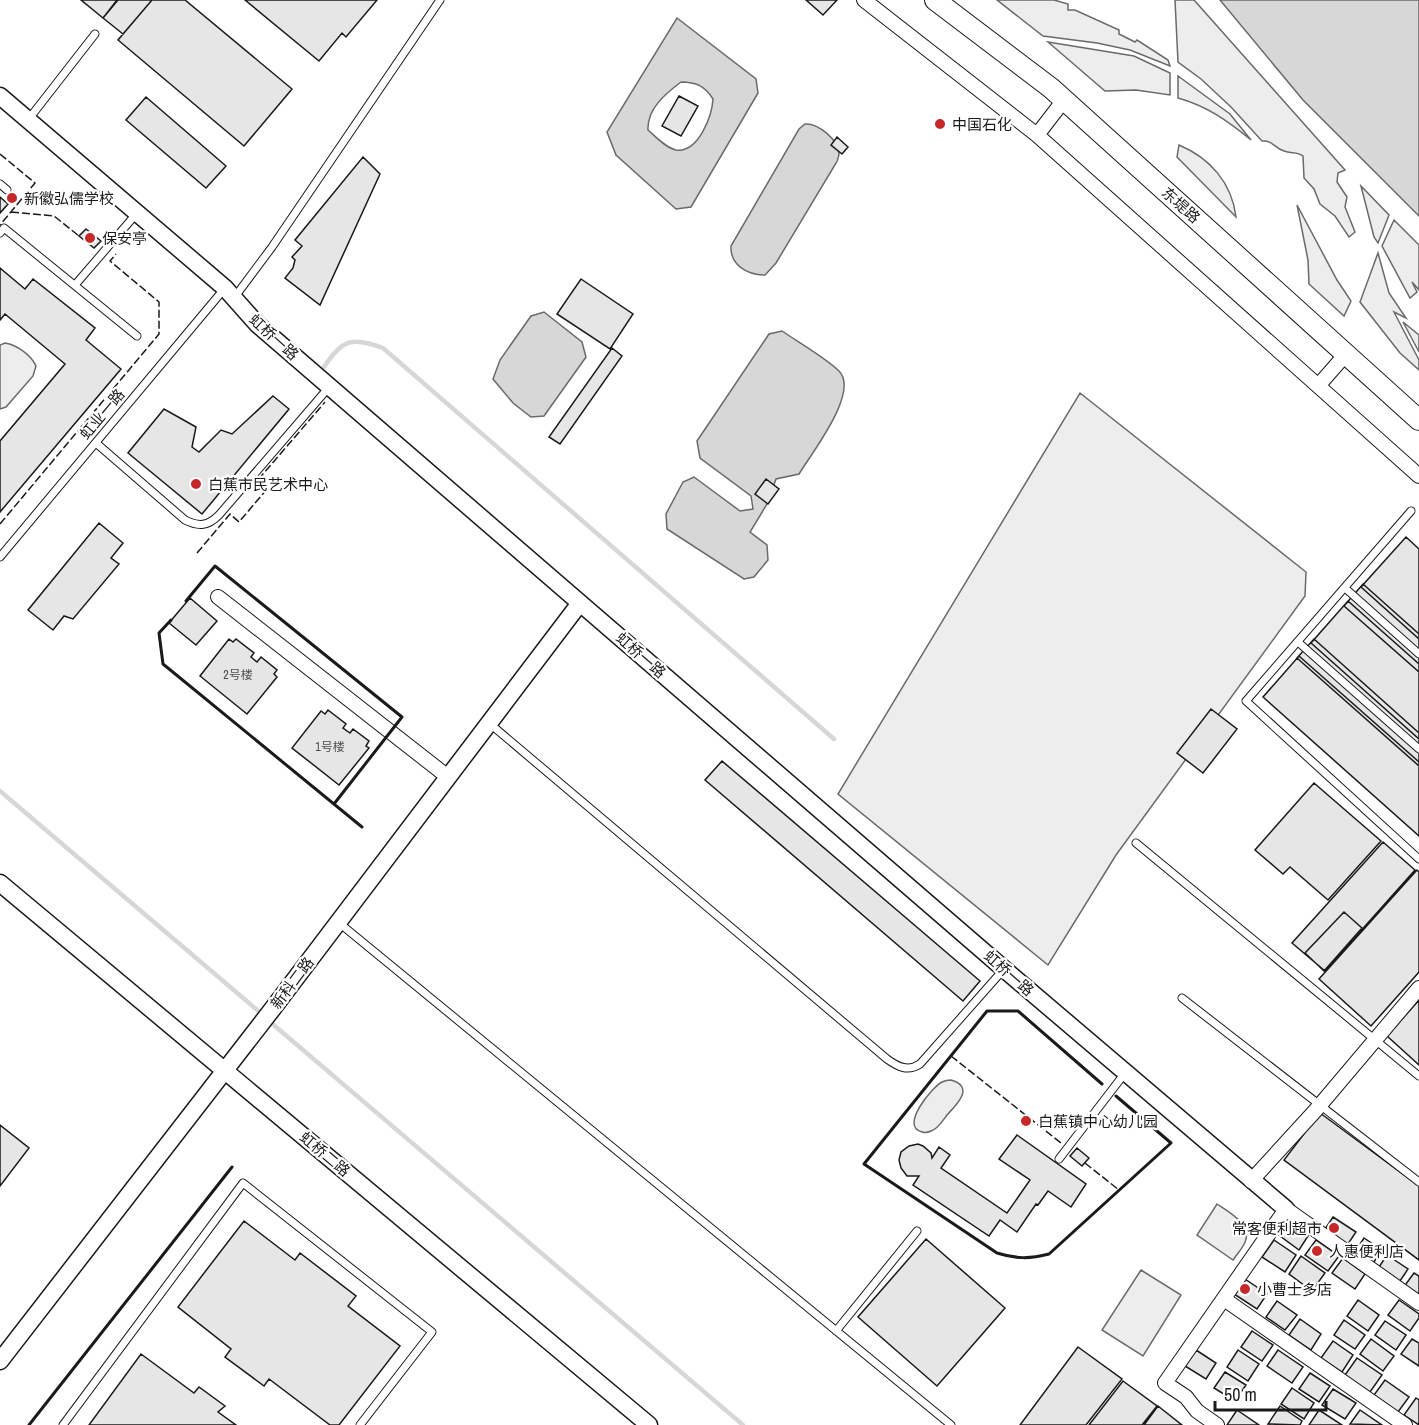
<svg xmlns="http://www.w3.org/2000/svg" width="1419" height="1425" viewBox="0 0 1419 1425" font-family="'Archivo Narrow','Noto Sans SC',sans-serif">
<rect width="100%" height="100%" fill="#fff"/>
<path fill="#ededed" stroke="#6a6a6a" stroke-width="1.5" d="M997,0H1054L1068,4V10H1075L1119,30V34L1135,42L1137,40L1168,60L1170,66L1130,50L1097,43L1043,36Z
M1175,0H1194L1345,170L1338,173L1337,182L1347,197L1345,207L1355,232L1349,237L1335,216L1320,204L1314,189L1304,178L1303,156C1297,151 1291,154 1284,151C1274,148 1273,140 1262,141L1231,107L1201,79L1178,62Z
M1048,42L1134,56L1170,73V95L1136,90L1105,91Z
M1178,76L1230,114L1251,140C1228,121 1207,106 1178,98Z
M1179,145C1210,158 1232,183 1236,217L1177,157Z
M1361,186L1389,215L1378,243L1374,237Z
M1297,205L1337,280L1351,301L1344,316L1309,284L1308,260Z
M1394,220L1419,245V290L1412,282L1417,292L1410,298L1382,246Z
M1378,253L1389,293L1406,318L1394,312L1419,360V370L1400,353L1360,302Z
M1403,322L1419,335V352Z
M5,343C17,345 31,355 36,366L33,376L6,407L0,409V345Z
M1080,393L1306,572L1305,596L1116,855L1048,965L838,794Z
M951,1080C975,1087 957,1104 947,1115C943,1120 938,1129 931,1131C929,1132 925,1133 922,1132C899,1127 932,1087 942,1082C946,1080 948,1080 951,1080Z
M1217,1204C1227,1211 1250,1223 1246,1239C1245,1246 1237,1254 1233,1260L1197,1235Z
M1141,1270L1181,1295L1143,1356L1102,1330Z"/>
<path fill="#d7d7d7" stroke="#6a6a6a" stroke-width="1.5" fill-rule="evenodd" d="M1220,0H1419V216L1303,100Z
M677,18L756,79L758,93L691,207L676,209L616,155L607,132ZM681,82C696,82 705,86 713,99C712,115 699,153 676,150C666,148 656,137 648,130C647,109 665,94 681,82Z
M805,124C818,123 839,140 839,154C839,155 837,163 836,163L776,263L765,275C747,275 730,265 731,246L799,129Z
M544,312L582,342L586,357L544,416L531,417L513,403L493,379L500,360L531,316Z
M782,331C798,342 826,358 839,371C860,392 811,454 799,474L776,479L767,504L750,532L767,545L768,560L754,577L744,579L667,529L666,514L683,482L694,477L740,511L753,509L751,496L700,458L697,441L769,334Z"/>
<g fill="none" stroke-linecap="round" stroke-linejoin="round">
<path stroke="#d7d7d7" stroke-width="4.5" d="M324,367C342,340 351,336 383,348L834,739
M0,791L263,1015
M269,1021L743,1425"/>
</g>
<path fill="#e6e6e6" stroke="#1a1a1a" stroke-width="1.5" d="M81,0H117L103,18Z
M118,0H152L123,34L103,18Z
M152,0H185L292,89L244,146L118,40Z
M245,0H377L346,37L342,33L319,61Z
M806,0H837L823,15Z
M679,96L698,106L681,136L662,126Z
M146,97L226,166L206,188L126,120Z
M837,137L848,147L842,154L831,145Z
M363,157L380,174L320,305L285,278L293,268L295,260L292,257L302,246L295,240Z
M0,197L8,204L0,213Z
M86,229L101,241L94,248L79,236Z
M0,268L25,289L33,279L95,328L86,340L121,369L0,512V441L65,364L5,314L0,320Z
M581,279L633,314L610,349L557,314Z
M612,348L622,356L560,444L549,437Z
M273,396L289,409L202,514L128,453L164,409L196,427L192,447L199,452L221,430L232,434Z
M766,479L779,489L768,504L755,494Z
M99,523L123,543L111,558L119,564L73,619L64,616L53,630L28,610Z
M1406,537L1419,549V639L1361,587Z
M1363,584L1419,634V672L1344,606Z
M190,598L217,621L196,645L169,623Z
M1348,601L1419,664V739L1311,643Z
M229,639L233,642L236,639L254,653L251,657L257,662L261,657L277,670L274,674L277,677L247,714L200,676Z
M1314,639L1419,733V766L1297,658Z
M1299,656L1419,762V836L1263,697Z
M1211,709L1237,729L1203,773L1177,753Z
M328,710L346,724L343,728L350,733L353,729L369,741L366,746L369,748L339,785L292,748L321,711L325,714Z
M722,761L980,981L963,1001L705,780Z
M1314,783L1381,841L1328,900L1290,867L1283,874L1255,850Z
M1383,842L1415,870L1325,971L1292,943Z
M1417,870L1419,872V972L1371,1026L1319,979Z
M1344,912L1362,928L1324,971L1305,953Z
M1419,1000V1065L1387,1036Z
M1320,1113L1419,1186V1260L1284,1160Z
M0,1125L29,1148L0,1186Z
M1017,1135L1086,1184L1071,1207L1048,1191L1038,1205L1036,1204L1017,1232L1000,1220L989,1236L913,1185L919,1176H907L901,1168L899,1160L901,1152L909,1146L918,1144L923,1146L931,1153L932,1158L939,1147L950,1155L941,1168L1007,1213L1030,1180L999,1159Z
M1077,1148L1089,1158L1082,1166L1070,1156Z
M1287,1217L1310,1233L1299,1250L1276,1233Z
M1333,1217L1356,1232L1346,1247L1323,1232Z
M244,1221L295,1260L300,1253L356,1296L348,1306L400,1346L339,1425H330L269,1379L264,1386L225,1357L231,1349L178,1307Z
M1364,1238L1382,1250L1372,1265L1354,1253Z
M926,1239L1005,1308L937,1386L858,1317Z
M1274,1240L1296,1255L1285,1272L1262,1257Z
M1316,1240L1339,1256L1328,1271L1305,1255Z
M1387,1255L1408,1269L1398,1284L1377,1270Z
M1301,1256L1325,1273L1312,1291L1289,1274Z
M1343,1258L1365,1274L1355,1289L1332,1273Z
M1414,1273L1419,1276V1299L1403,1288Z
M1245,1279L1267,1294L1257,1309L1234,1294Z
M1358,1300L1379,1315L1368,1331L1347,1316Z
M1399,1300L1419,1314V1318L1410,1331L1388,1315Z
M1277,1301L1297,1315L1285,1330L1266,1317Z
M1300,1319L1321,1334L1311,1350L1289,1335Z
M1344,1320L1365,1335L1355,1349L1334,1335Z
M1385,1321L1406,1335L1396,1350L1375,1335Z
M1252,1331L1273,1345L1262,1361L1241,1347Z
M1371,1339L1394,1356L1383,1371L1360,1354Z
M1412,1339L1419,1343V1366L1401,1354Z
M1333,1341L1353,1355L1342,1372L1321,1358Z
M1078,1347L1122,1379L1086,1425H1020Z
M1196,1350L1216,1363L1206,1379L1185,1366Z
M1238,1350L1259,1364L1248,1381L1227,1367Z
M1278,1350L1303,1367L1292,1383L1267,1366Z
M141,1354L194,1393L199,1387L225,1406L218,1412L236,1425H89Z
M1357,1358L1382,1375L1370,1392L1345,1375Z
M1225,1372L1246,1385L1235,1401L1214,1388Z
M1310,1373L1330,1386L1319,1402L1299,1389Z
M1385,1380L1409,1397L1398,1412L1374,1395Z
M1123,1381L1157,1406L1142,1425H1089Z
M1292,1388L1314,1403L1304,1419L1281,1404Z
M1333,1389L1356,1403L1345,1419L1322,1405Z
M1416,1398L1419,1400V1425L1404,1415Z
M1158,1406L1182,1425H1144Z
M1280,1406L1302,1421L1300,1425L1268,1424Z
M1237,1410L1259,1425H1227Z
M1319,1410L1342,1425H1309Z
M1360,1410L1382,1425L1350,1424Z"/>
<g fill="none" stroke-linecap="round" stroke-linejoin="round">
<g stroke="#1a1a1a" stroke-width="9">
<path id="service" d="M28,120L95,34
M0,184L7,190
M0,233L4,228L137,336
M75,285L137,213
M234,298L272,247L440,0
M96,443L185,520C199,527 208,526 219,515L330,386
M1411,511L1246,701L1419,859
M0,557L225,288
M1345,588L1419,654
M1298,642L1419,749
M489,723L887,1059C898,1067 908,1072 920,1064L1004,969
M1136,843L1419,1076
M338,922L951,1425
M1182,998L1419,1182
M1059,1159L1125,1073
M836,1331L917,1231
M63,1425L243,1183L432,1332L360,1425"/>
</g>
<g stroke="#1a1a1a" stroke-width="16">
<path id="minor" d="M864,0L1037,135L1419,476
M1037,135L1064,100
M1318,386L1346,354
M218,597L448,777
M1251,1181L1315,1111L1419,988
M1224,1299L1405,1425
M1217,1425L1197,1411L1186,1397L1165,1383L1286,1209L1419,1303"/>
</g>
<g stroke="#1a1a1a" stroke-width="19">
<path id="tertiary" d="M0,96L225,288L257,324L1004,969L1286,1209
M0,883L649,1425
M0,1361L274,1007L580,603"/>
</g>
<g stroke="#1a1a1a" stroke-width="22">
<path id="secondary" d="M935,0L1051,88L1419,420"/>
</g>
<use href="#service" stroke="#fff" stroke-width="7"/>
<use href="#minor" stroke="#fff" stroke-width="14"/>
<use href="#tertiary" stroke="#fff" stroke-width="16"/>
<use href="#secondary" stroke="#fff" stroke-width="20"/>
<path stroke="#1a1a1a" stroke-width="1.5" stroke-dasharray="8 3" stroke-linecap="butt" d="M0,154L35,183L0,225
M11,212L54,216L79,236
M0,524L159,334V302L110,261L116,254
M197,553L230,514L239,522L267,489L257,481L325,402
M951,1056L1061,1143
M1085,1163L1119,1190"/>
<path stroke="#1a1a1a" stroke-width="3" d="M186,601L215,566L402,717L334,804
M171,620L159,633L163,664L362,827
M1102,1084L1018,1011H987L864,1164L997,1253C1016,1259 1030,1259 1049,1254L1171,1143L1116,1096
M29,1425L232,1167"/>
</g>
<g fill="#c62828" stroke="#fff" stroke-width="2">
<circle cx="940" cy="124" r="6"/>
<circle cx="12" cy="198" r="6"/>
<circle cx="90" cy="238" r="6"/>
<circle cx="196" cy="484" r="6"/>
<circle cx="1026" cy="1121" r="6"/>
<circle cx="1334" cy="1228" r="6"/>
<circle cx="1317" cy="1251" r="6"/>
<circle cx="1245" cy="1289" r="6"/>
</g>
<g text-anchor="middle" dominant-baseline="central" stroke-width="4.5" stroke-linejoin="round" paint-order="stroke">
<g font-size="12" fill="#4d4d4d">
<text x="238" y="675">2号楼</text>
<text x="330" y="747">1号楼</text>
</g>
<g font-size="15" fill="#1a1a1a" stroke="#fff" text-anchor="start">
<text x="952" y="124">中国石化</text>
<text x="24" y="198">新徽弘儒学校</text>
<text x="102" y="238">保安亭</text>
<text x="208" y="484">白蕉市民艺术中心</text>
<text x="1038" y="1121">白蕉镇中心幼儿园</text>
<text x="1322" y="1228" text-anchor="end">常客便利超市</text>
<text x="1329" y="1251">人惠便利店</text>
<text x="1257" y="1289">小曹士多店</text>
</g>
<g font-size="15" fill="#1a1a1a" stroke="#fff">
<text transform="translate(1181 205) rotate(42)">东堤路</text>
<text transform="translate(274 337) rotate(42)">虹桥一路</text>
<text transform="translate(102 414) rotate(-50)">虹业一路</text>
<text transform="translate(641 655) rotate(41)">虹桥一路</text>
<text transform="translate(1009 973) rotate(41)">虹桥一路</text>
<text transform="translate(292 983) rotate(-53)">新科二路</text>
<text transform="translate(325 1154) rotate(40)">虹桥二路</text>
</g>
</g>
<path d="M1215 1401v9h111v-9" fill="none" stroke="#1a1a1a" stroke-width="3"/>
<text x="1224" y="1401" font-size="18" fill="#1a1a1a" stroke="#ffffff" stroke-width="4.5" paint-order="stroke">50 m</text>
</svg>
